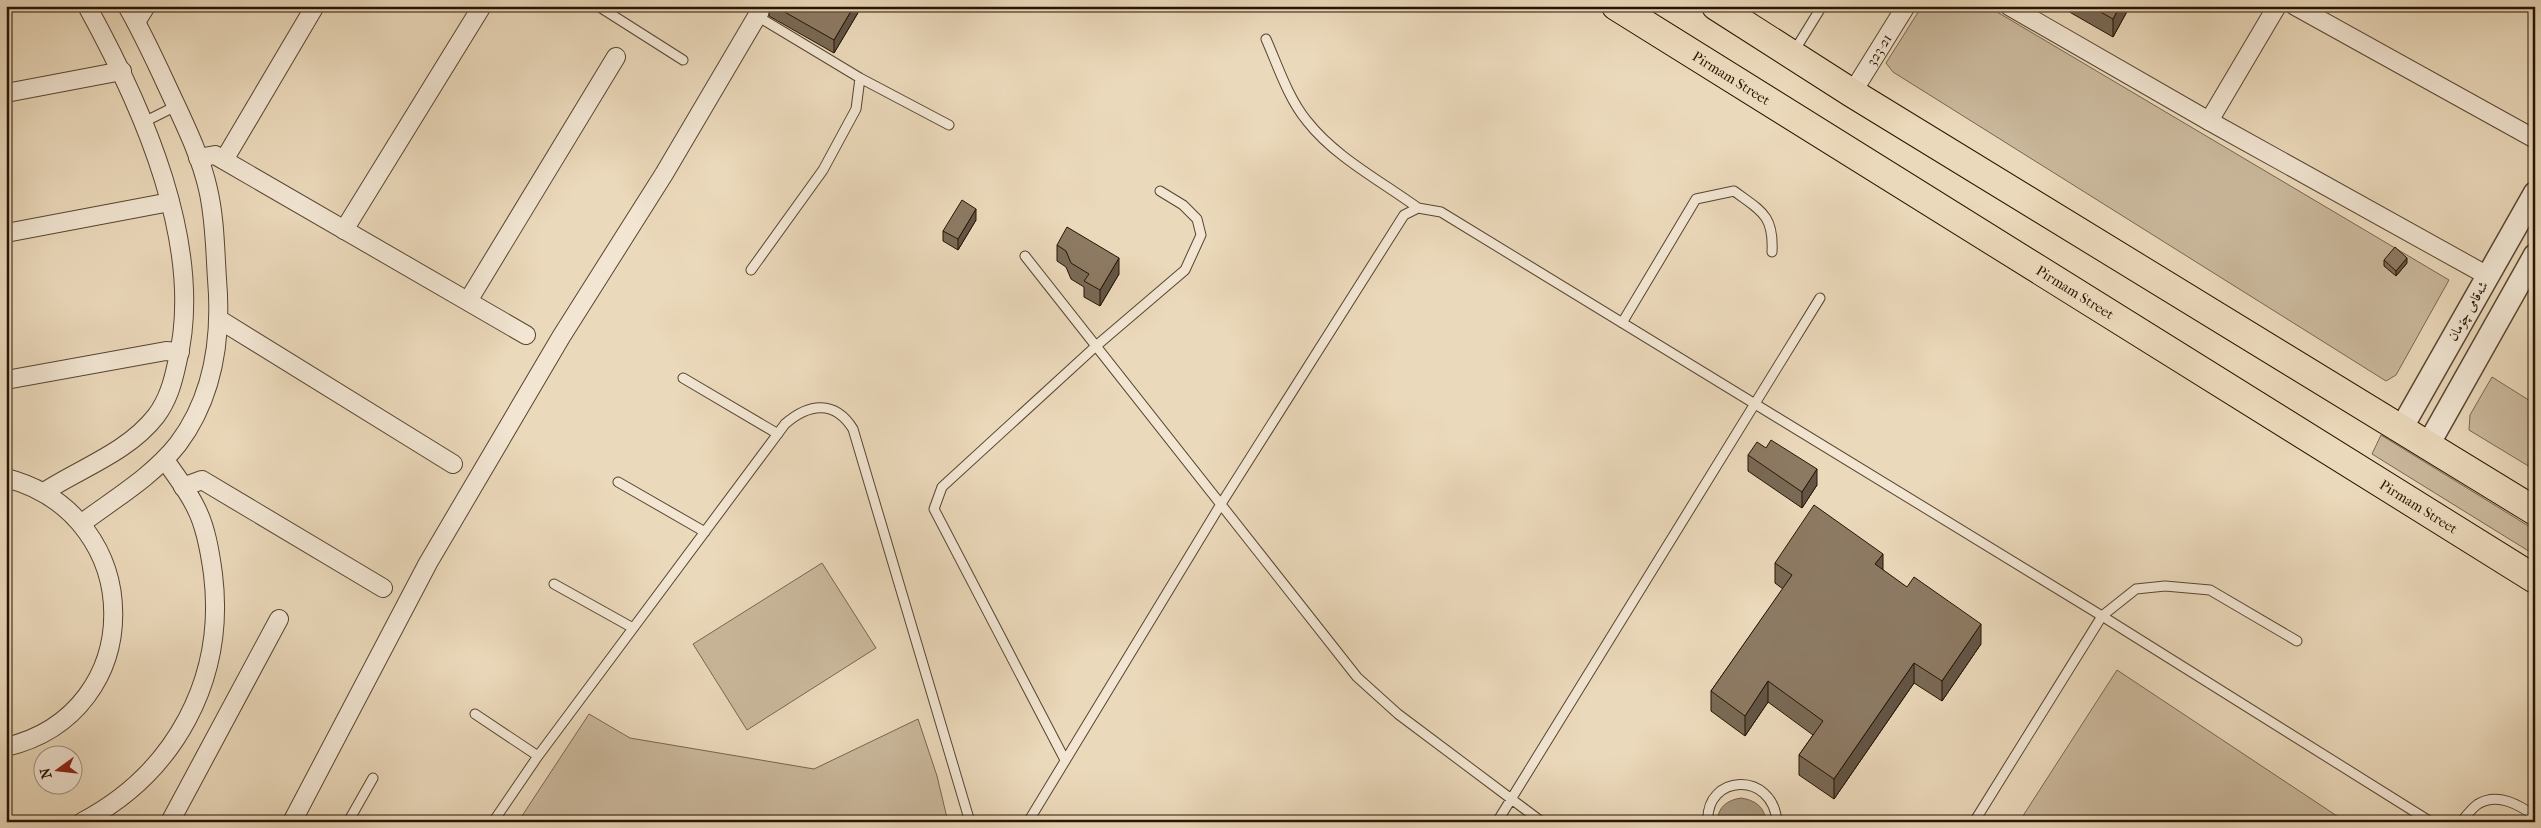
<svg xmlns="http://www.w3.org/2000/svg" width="2541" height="828" viewBox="0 0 2541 828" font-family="'IM FELL French Canon',Amiri,serif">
<rect width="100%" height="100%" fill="#ebd9bb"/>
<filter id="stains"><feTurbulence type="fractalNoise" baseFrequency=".004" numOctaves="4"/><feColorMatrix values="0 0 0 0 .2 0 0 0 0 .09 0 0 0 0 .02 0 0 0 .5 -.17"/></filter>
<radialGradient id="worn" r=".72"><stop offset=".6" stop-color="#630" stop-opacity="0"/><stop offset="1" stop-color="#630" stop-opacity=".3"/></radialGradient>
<path fill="#cab89c" stroke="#786650" d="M1922,6H1987L2449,280L2396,375L2386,381L1893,72L1886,63Z
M2492,377L2535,404V470L2469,430L2470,415Z
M2381,435L2535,530V555L2372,454Z
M822,563L876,648L747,730L693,644Z
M2117,670L2346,822H2019Z
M589,714L630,738L814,769L918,719L937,776L948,822H518Z"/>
<path fill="#a8967c" stroke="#74624c" d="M1741,798C1755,800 1765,807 1766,822H1717C1718,807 1727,800 1741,798Z"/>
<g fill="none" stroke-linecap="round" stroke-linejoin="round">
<g stroke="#584531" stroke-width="11">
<path id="service" d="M598,6L683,60
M1266,39C1278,66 1288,98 1307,121C1335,157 1381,181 1418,208
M1793,53L1822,6
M860,78L949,125
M144,122L176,106
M1025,256L1357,677L1398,714L1542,822
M751,270L823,170L856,109L860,78L757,16
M1622,323L1696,199L1734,191C1761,211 1774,215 1772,252
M683,378L778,434
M618,482L705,532
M554,584L633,628
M2297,641L2210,590L2165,586L2136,589L2102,616L2431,822
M475,714L538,756
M1065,760L934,509L942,487L1096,346L1185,270L1201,235L1197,219L1183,205L1160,191
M348,822L373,778
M493,822L538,756L785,424C809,403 835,400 853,429L970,822
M1028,822L1221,504L1404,215L1418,208L1441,212L2102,616L1974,822
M1497,822L1820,298
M1708,822C1705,774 1773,770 1777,822
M2461,822C2466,816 2472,808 2478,804C2498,792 2519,805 2535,816"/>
</g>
<g stroke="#584531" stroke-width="20">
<g id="minor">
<path d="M2009,6L2209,121L2488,276"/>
<path d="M2295,6L2535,139"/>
<path d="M136,22L146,6"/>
<path d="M6,93L122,71"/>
<path id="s1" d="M1852,93L1906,6"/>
<path d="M2209,121L2277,6"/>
<path d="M198,158L215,155L526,335"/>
<path d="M224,160L315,6"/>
<path d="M344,230L482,6"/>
<path d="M6,233L170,202"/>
<path d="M468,301L616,57"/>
<path d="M220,320L453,464"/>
<path d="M6,380L166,351L180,352"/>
<path d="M6,478C148,515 150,713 6,747"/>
<path d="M183,487L202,480L383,588"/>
<path d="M44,492C81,468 128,452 156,416C168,400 173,382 177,363C206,247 142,106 87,6"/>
<path d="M82,523C114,499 153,476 178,444C214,396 222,338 217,279C215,249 215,219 208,189C201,158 187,129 174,101C159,69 145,37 127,6"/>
<path d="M82,822C175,773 226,679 213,574C210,552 206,527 196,508C188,491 176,476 165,460"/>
<path d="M170,822L279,619"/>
<path d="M292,822L428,563L561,337L664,174L763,6"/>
</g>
</g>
<g stroke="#584531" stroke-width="25">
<path id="tertiary" d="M2401,429L2535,193
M2428,445L2535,255"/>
</g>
<g stroke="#271403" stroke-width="30">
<g id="trunk">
<path id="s2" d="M1616,6L2535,579"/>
<path d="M1716,6L1852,93L2535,511"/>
</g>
</g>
<use href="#service" stroke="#f2e6d3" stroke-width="9"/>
<use href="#minor" stroke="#f2e6d3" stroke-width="18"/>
<use href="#tertiary" stroke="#f2e6d3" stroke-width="22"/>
<use href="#trunk" stroke="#ebd9bb" stroke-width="28"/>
</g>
<path fill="#796955" stroke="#271403" d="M769,6H807L818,12L862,6L834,53L769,16Z
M2059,6H2130L2113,37Z
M2242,6H2255L2252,12Z
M976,220L958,250L943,241V231Z
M1057,245L1119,274L1100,306L1084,297V287L1071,279L1066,267L1057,261Z
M2384,260L2407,263L2396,276L2384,266Z
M1748,455L1817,485L1802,508L1748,471Z
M1775,563L1883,570L1981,644L1942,701L1914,683L1834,799L1799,775V755L1813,735L1768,702L1745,736L1711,711V691L1783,589L1775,583Z"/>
<path fill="#635545" stroke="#271403" d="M854,6H862L834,53V40Z
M2120,6H2130L2113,37V19Z
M976,209V220L958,250V239Z
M1119,258V274L1100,306V290Z
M2407,258V263L2396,276V271Z
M1817,469V485L1802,508V492Z
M1883,554V575L1875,564Z
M1981,624V644L1942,701V681Z
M1914,663V683L1834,799V779Z
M1768,681V702L1745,736V716Z"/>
<path fill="#8d7a63" stroke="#271403" d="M774,6H807L818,12L822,6H854L834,40Z
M2090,6H2120L2113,19Z
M962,200L976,209L958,239L943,231Z
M1067,227L1119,258L1100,290L1084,281L1089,274L1071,263L1066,251L1057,245Z
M2395,247L2407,258L2396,271L2384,260Z
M1771,440L1817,469L1802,492L1748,455L1757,442L1766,448Z
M1814,505L1883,554L1875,564L1907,587L1914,577L1981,624L1942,681L1914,663L1834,779L1799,755L1823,721L1768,681L1745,716L1711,691L1792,575L1775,563Z"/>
<g text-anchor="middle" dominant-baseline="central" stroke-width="4" stroke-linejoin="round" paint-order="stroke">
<g font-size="14" fill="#271403" stroke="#f2e6d3">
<text stroke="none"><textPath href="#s1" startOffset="51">323-21</textPath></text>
<text stroke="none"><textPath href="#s2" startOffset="136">Pirmam Street</textPath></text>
<text stroke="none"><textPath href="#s2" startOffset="541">Pirmam Street</textPath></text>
<text transform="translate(2468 311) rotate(-60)">شەقامی چۆمان</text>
<text stroke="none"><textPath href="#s2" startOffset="946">Pirmam Street</textPath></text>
</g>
</g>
<rect width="2541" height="828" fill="none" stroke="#ebd9bb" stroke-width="25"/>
<rect x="8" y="8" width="2526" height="813" fill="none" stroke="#271403" stroke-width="2.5"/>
<rect x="12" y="12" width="2516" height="803" fill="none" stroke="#271403"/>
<g transform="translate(58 770) rotate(255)"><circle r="24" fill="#f2e6d3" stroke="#a19280"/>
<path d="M0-4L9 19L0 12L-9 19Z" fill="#8f2418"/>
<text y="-8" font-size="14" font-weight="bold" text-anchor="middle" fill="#271403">N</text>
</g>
<rect width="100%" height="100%" filter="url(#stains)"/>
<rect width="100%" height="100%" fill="url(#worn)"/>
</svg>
